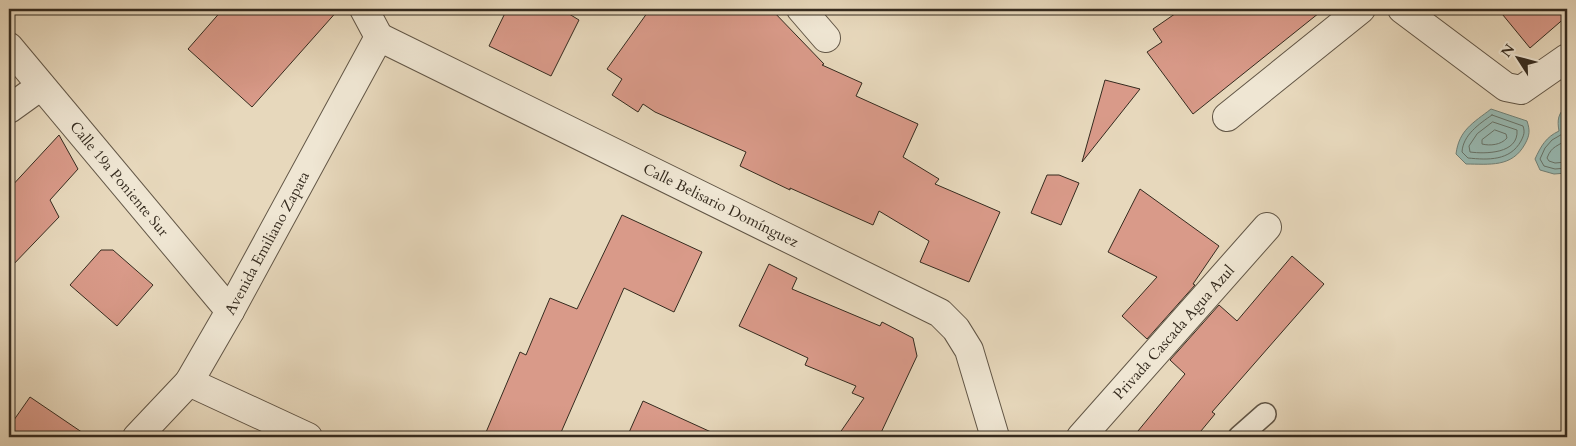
<svg xmlns="http://www.w3.org/2000/svg" width="1576" height="446" viewBox="0 0 1576 446" font-family="Cardo,serif">
<rect width="100%" height="100%" fill="#e7d8bc"/>
<filter id="stains"><feTurbulence type="fractalNoise" baseFrequency=".004" numOctaves="4"/><feColorMatrix values="0 0 0 0 .2 0 0 0 0 .09 0 0 0 0 .02 0 0 0 .5 -.17"/></filter>
<radialGradient id="worn" r=".72"><stop offset=".6" stop-color="#630" stop-opacity="0"/><stop offset="1" stop-color="#630" stop-opacity=".3"/></radialGradient>
<path fill="#97b9b2" stroke="#708077" d="M1567,106V173L1554,174L1540,170L1535,159C1541,146 1546,137 1559,131C1557,120 1558,113 1567,106Z
M1491,109L1527,121C1530,130 1530,135 1525,144C1512,168 1489,164 1466,164L1456,154C1459,130 1473,123 1491,109Z"/>
<g fill="none" stroke-linecap="round" stroke-linejoin="round">
<path stroke="#667268" stroke-width="1" d="M1567,112L1563,120L1564,133L1552,140L1545,148L1540,159L1544,166L1555,169L1567,168
M1492,115L1523,126C1525,132 1524,135 1521,141C1510,161 1488,160 1468,158L1462,152C1463,135 1479,124 1492,115Z
M1493,122L1517,130C1519,154 1485,154 1470,152L1469,146L1477,134Z
M1495,130L1506,134L1507,138C1501,145 1490,146 1482,144V140Z
M1567,139C1558,147 1552,145 1547,158L1549,161L1555,163L1567,162"/>
</g>
<path fill="#d99a89" stroke="#352b1f" d="M223,9H339L252,107L188,49Z
M507,9H561L579,20L551,76L489,46Z
M650,9H771L824,64L822,65L862,83L856,96L918,124L903,157L939,179L935,184L1000,212L969,282L920,262L929,241L879,211L873,225L790,188V190L740,166L746,152L655,112L643,104L638,112L612,95L622,79L607,69Z
M1182,9H1324L1193,114L1147,52L1162,42L1153,29Z
M1498,9H1567V16L1530,48Z
M1105,80L1140,89L1082,162Z
M59,135L78,169L50,200L59,217L9,269V189Z
M1047,175H1059L1079,183L1061,225L1031,213Z
M1140,189L1219,246L1193,284L1195,285L1147,339L1122,316L1157,277L1108,252Z
M622,215L702,252L674,312L624,288L559,437H484L520,352L526,355L550,298L577,309Z
M101,250H113L153,285L117,326L70,285Z
M1292,256L1324,284L1212,412L1215,414L1196,437H1133L1185,374L1170,360L1219,305L1237,321Z
M769,264L797,278L792,289L880,326L882,322L913,338L917,356L879,437H837L864,398L852,393L856,386L805,365L808,358L739,326Z
M30,397L89,437H9V427Z
M643,401L722,437H627Z"/>
<g fill="none" stroke-linecap="round" stroke-linejoin="round">
<g stroke="#625646" stroke-width="24">
<path id="service" d="M1239,437L1265,414"/>
</g>
<g stroke="#625646" stroke-width="30">
<g id="minor">
<path d="M364,9L379,37"/>
<path d="M801,9L826,38"/>
<path d="M1402,9L1506,87L1521,90L1567,58"/>
<path id="s1" d="M379,37L940,313L956,329L969,350L995,437"/>
<path id="s2" d="M9,47L230,311"/>
<path d="M9,109L41,86"/>
<path d="M1227,117L1361,9"/>
<path d="M189,382L308,437"/>
<path id="s3" d="M137,437L189,382L230,311L379,37"/>
<path id="s4" d="M1081,437L1267,227"/>
</g>
</g>
<use href="#service" stroke="#efe6d3" stroke-width="21"/>
<use href="#minor" stroke="#efe6d3" stroke-width="28"/>
</g>
<g text-anchor="middle" dominant-baseline="central" stroke-width="5" stroke-linejoin="round" paint-order="stroke">
<g font-size="15" fill="#352b1f" stroke="#efe6d3">
<text stroke="none"><textPath href="#s2" startOffset="172">Calle 19a Poniente Sur</textPath></text>
<text stroke="none"><textPath href="#s1" startOffset="381">Calle Belisario Domínguez</textPath></text>
<text stroke="none"><textPath href="#s3" startOffset="235">Avenida Emiliano Zapata</textPath></text>
<text stroke="none"><textPath href="#s4" startOffset="140">Privada Cascada Agua Azul</textPath></text>
</g>
</g>
<rect width="1576" height="446" fill="none" stroke="#e7d8bc" stroke-width="30"/>
<rect x="10" y="10" width="1556" height="426" fill="none" stroke="#352b1f" stroke-width="2.5"/>
<rect x="15" y="15" width="1546" height="416" fill="none" stroke="#352b1f"/>
<g transform="translate(1518 58) rotate(306)" stroke="#efe6d3" stroke-width="4" paint-order="stroke">
<path d="M0-4L9 19L0 12L-9 19Z" fill="#352b1f"/>
<text y="-8" font-size="14" font-weight="bold" text-anchor="middle" fill="#352b1f">N</text>
</g>
<rect width="100%" height="100%" filter="url(#stains)"/>
<rect width="100%" height="100%" fill="url(#worn)"/>
</svg>
